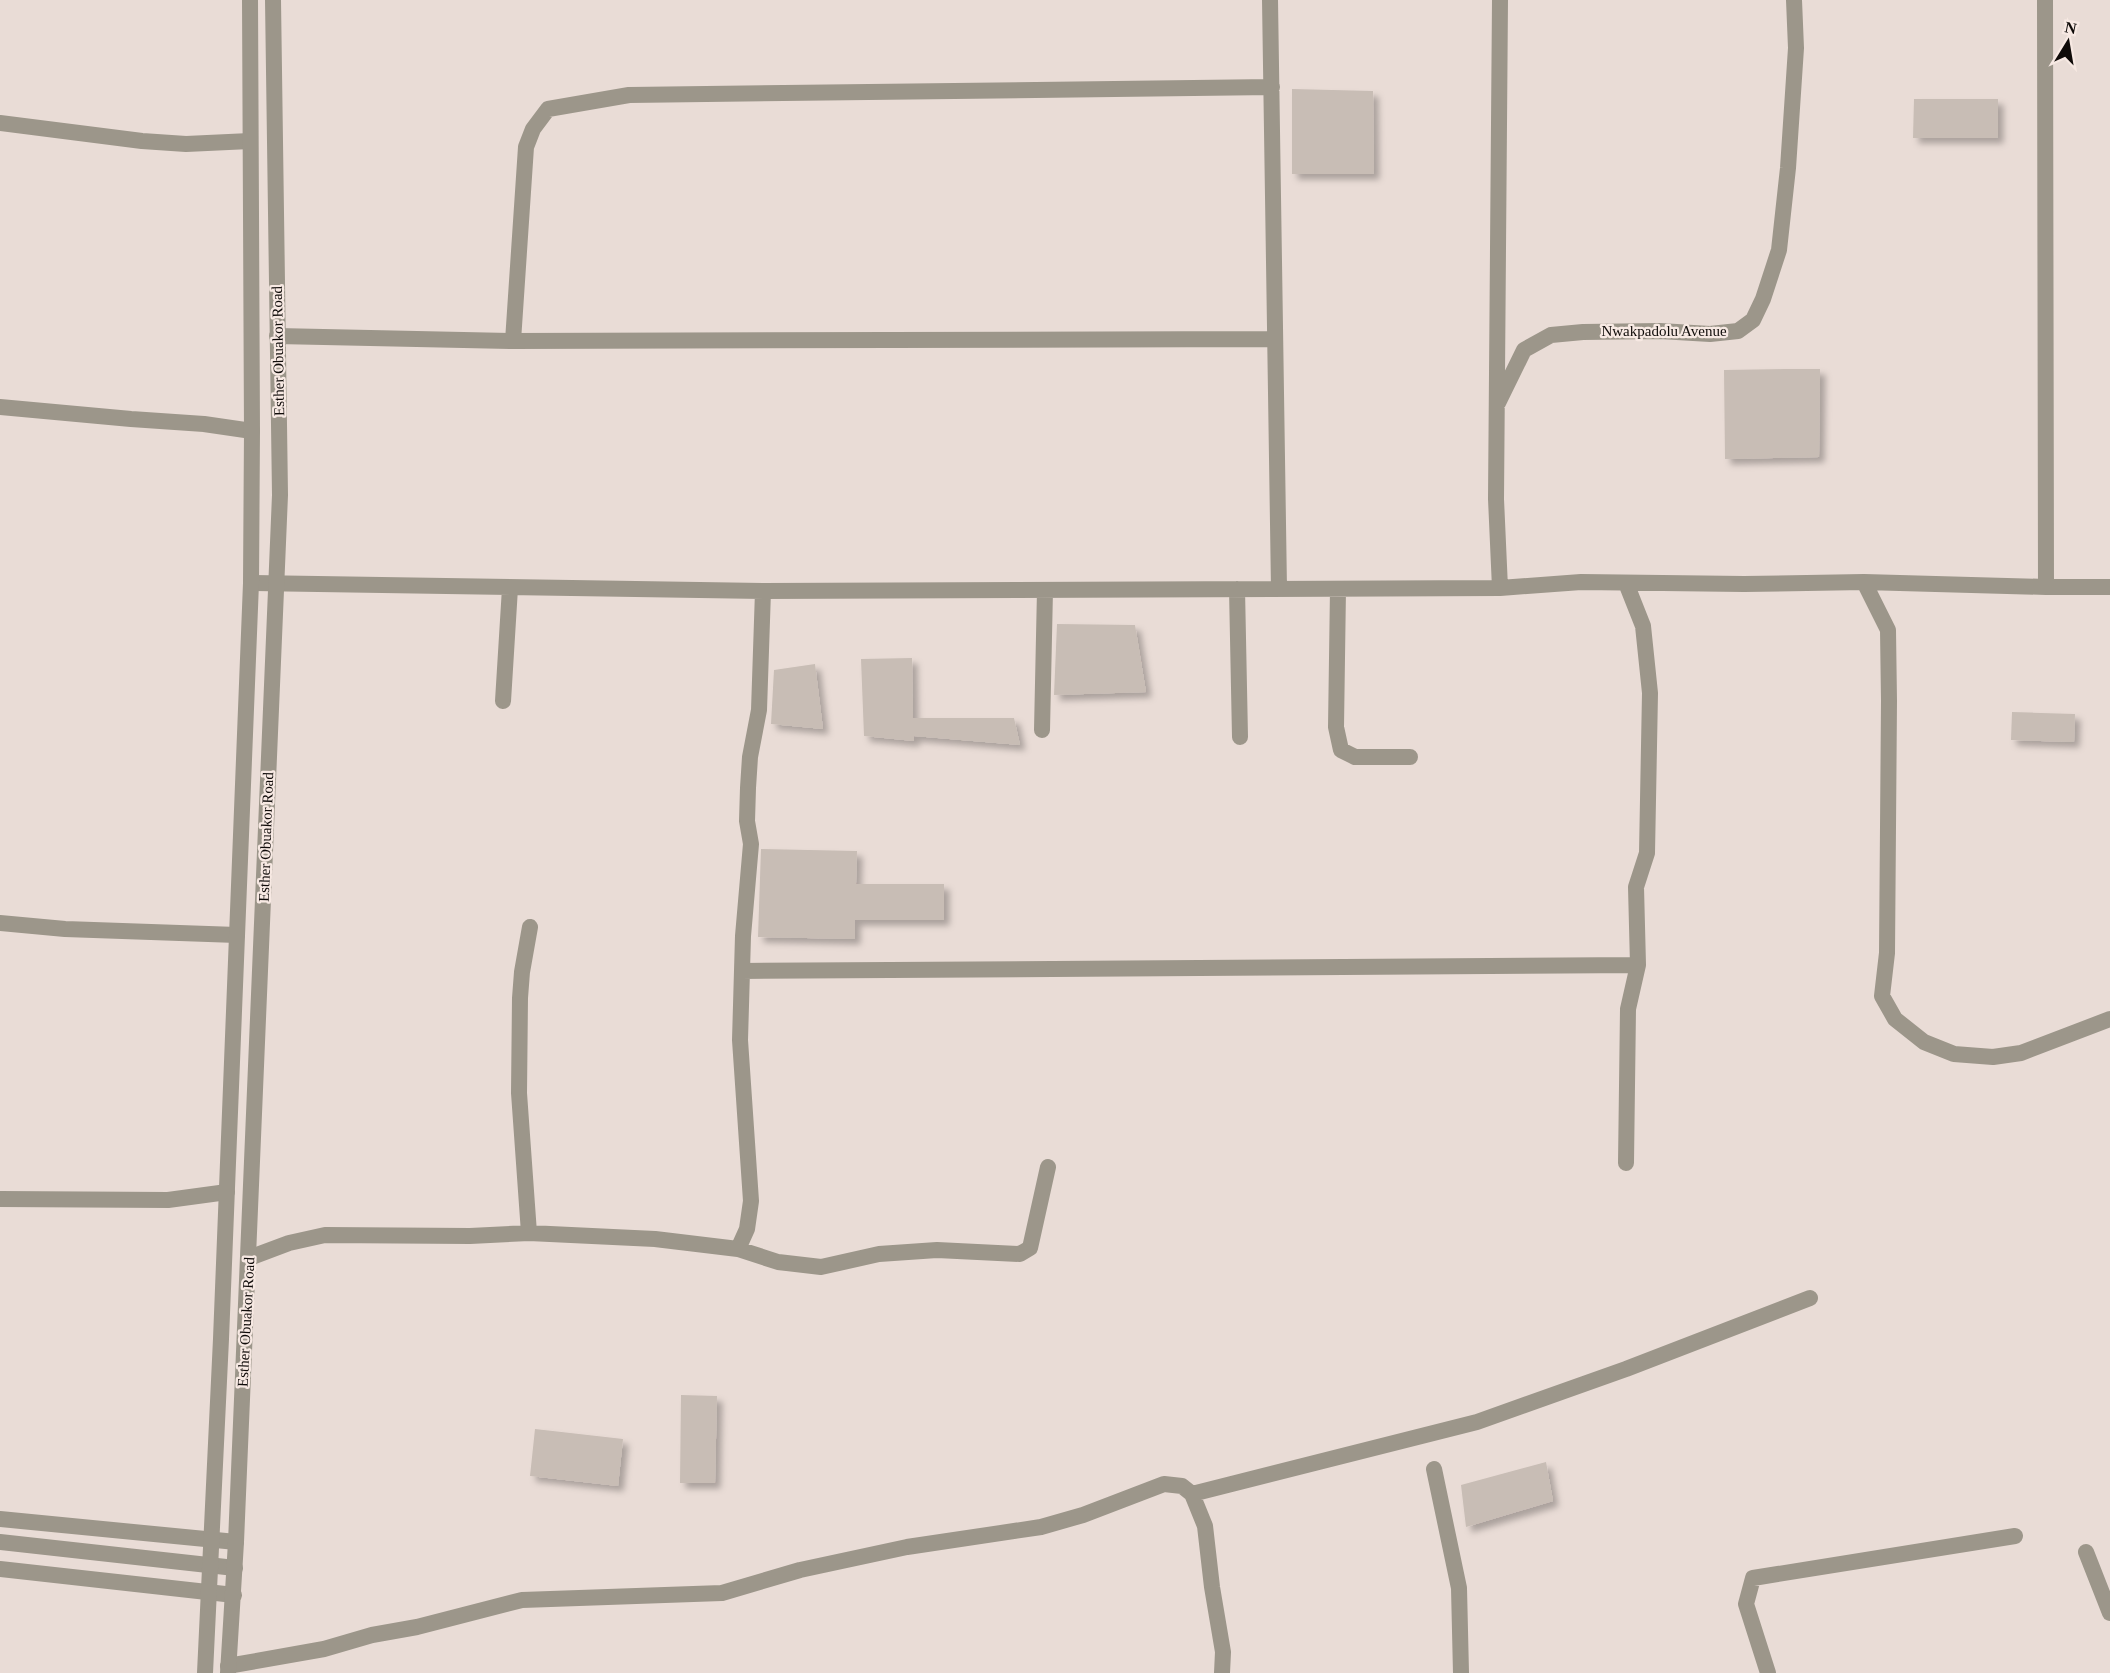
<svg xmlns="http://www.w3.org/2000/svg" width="2110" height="1673" viewBox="0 0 2110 1673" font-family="'Times New Roman',serif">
<defs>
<filter id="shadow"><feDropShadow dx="5.5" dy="5.5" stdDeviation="3" flood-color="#0004"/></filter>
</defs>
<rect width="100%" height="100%" fill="#e9dcd6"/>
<path fill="#c8bdb5" filter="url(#shadow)" d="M1292,89L1373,91L1374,174H1292Z
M1914,99H1998V138H1913Z
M1785,369H1820L1819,457L1725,459L1724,370Z
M1057,624L1135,625L1146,692L1054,695Z
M912,658L913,718H1014L1020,745L914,736V741L864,736L861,659Z
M815,664L823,729L771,724L774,670Z
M2012,712L2075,714L2074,742L2011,740Z
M761,849L857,851L856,884H944V920H855V939L758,937Z
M681,1395L717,1396L715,1483H680Z
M535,1429L623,1439L618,1486L530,1476Z
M1546,1462L1553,1501L1466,1527L1461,1485Z"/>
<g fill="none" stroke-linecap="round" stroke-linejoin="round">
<path stroke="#9c968a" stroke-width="16" d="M1270,0L1279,589
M1500,0L1496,499L1500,588
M2045,0L2046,587
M0,123L142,141L186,144L250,141
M277,336L513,341L1275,339
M513,341L526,147L533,129L548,109L629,95L1272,87
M1498,403L1524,350L1551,335L1583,332L1660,331L1710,334L1738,331L1753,320L1763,299L1779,250L1788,168L1796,48L1794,0
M0,407L131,419L204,424L252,431
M1864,582L1888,630L1889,701L1887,953L1882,996L1895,1019L1924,1042L1954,1054L1993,1057L2021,1053L2110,1019
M251,583L763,591L1500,588L1581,582L1744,584L1864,582L2046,587H2110
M1237,589L1240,737
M1338,589L1336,727L1341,750L1355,757H1410
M503,701L510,588
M1042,730L1045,590
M0,923L65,929L237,935
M742,971L1638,965
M1626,1163L1628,1009L1638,965L1636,887L1647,853L1650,693L1643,626L1626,583
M0,1199L168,1200L227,1192
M529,1233L519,1093L520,998L522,972L530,927
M738,1249L747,1229L751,1201L740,1040L743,936L751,844L747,821L748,788L750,757L759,710L763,591
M249,1258L289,1243L325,1235L470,1236L529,1233L655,1239L738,1249L778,1262L821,1267L879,1254L937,1250L1020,1254L1030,1248L1048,1167
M1434,1469L1459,1588L1461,1673
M1192,1494L1477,1422L1626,1369L1810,1298
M0,1519L236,1542
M0,1542L235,1568
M2086,1552L2110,1613
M0,1569L234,1595
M228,1666L324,1649L372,1635L417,1627L522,1600L722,1593L800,1570L907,1547L1041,1527L1083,1515L1164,1484L1182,1486L1192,1494L1205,1526L1212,1587L1223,1652L1222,1673
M1768,1673L1746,1604L1753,1578L2015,1536"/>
<path stroke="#9c968a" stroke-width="16" d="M205,1673L221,1339L251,583L252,431L250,0
M228,1673L236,1542L280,495L273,0"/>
</g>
<g text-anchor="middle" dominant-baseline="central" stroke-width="4.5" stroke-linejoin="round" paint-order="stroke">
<g font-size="15" fill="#0f0b09" stroke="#f7e9e3">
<text x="1664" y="331">Nwakpadolu Avenue</text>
<text transform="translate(278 351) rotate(-91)">Esther Obuakor Road</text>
<text transform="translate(266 837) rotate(-88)">Esther Obuakor Road</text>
<text transform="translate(246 1322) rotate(-87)">Esther Obuakor Road</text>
</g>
</g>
<g transform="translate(2068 42) rotate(11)" stroke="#f7e9e3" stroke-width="4.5" paint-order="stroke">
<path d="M0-4.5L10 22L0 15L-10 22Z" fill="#0f0b09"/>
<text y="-9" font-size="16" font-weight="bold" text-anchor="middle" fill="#0f0b09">N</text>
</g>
</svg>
